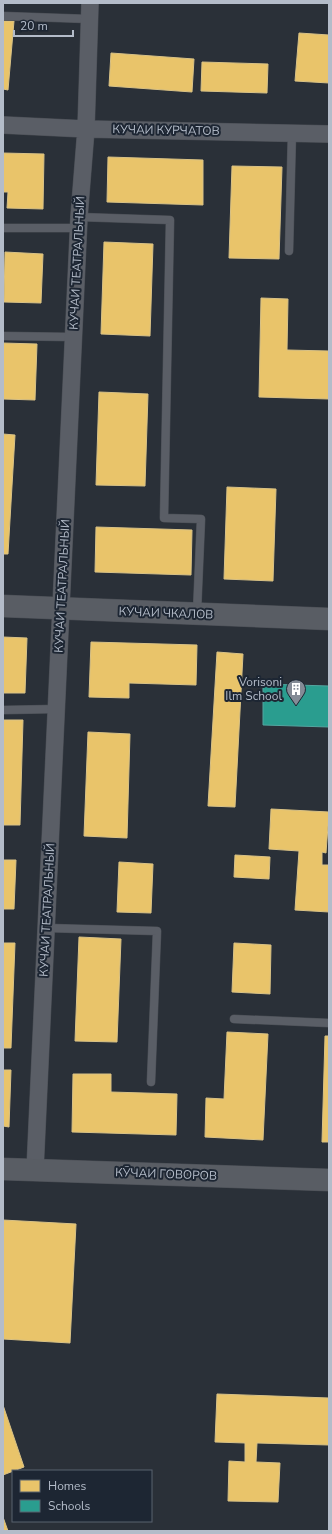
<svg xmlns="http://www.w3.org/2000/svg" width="332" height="1534" viewBox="0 0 332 1534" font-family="'Nunito Sans',sans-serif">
<rect width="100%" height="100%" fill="#2a3038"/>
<path fill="#e9c46a" stroke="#d9c286" d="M3,21H14L8,90L3,89Z
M299,33L329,35V83L295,81Z
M111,53L194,59L192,92L109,86Z
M202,62L268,64L267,93L201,91Z
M3,153L44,154L43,209L7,208L8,192H3Z
M108,157L203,160V205L107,202Z
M232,166L282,167L279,259L229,258Z
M104,242L153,244L150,336L101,334Z
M5,252L43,254L41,303L4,302Z
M261,298L288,299L287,350L329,351V399L259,397Z
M3,343L37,344L35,400L3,399Z
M99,392L148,394L145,486L96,485Z
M3,434L15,435L8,554H3Z
M227,487L276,489L273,581L224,579Z
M96,527L192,530L191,575L95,572Z
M3,637L27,638L25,693H3Z
M91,642L197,645L196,685L129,683V698L89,697Z
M217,652L243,654L235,807L208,806Z
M3,720H23L20,825H3Z
M88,732L130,734L127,838L84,836Z
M271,809L329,812L326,853L322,852V865H329V912L295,910L299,851L269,849Z
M235,855L270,857L269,879L234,877Z
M3,860H16L14,909H3Z
M119,862L153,864L151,913L117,912Z
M79,937L121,939L117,1042L75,1041Z
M3,943H15L11,1048H3Z
M234,943L271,945L270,994L232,992Z
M227,1032L268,1034L263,1140L205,1137L206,1098L224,1099Z
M325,1036H329V1142H322Z
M3,1070H11L9,1127L3,1126Z
M73,1074H111V1092L177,1094L176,1135L72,1132Z
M3,1220L76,1224L70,1343L3,1339Z
M217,1394L329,1398V1445L257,1443L256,1462L280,1463L278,1502L228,1501L229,1461L245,1462V1443L215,1442Z
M3,1405L24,1467L3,1475Z
M3,1517L8,1531H3Z"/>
<path fill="#2a9d8f" stroke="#53a6a0" d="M263,684L329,686V727L263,725Z"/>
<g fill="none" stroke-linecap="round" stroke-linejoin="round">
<g stroke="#484c53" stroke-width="9">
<path id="lane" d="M3,16L89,19
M79,217L170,220L164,518L201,519L197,612
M3,228H78
M289,251L292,132
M3,336L74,337
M3,710L57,709
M47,928L157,931L151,1082
M234,1019L329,1023"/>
</g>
<g stroke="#484c53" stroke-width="18">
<path id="street" d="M3,125L86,129L329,134
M35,1170L79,217L86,129L90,3"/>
</g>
<g stroke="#484c53" stroke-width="23">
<path id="secondary" d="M3,606L329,619
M3,1169L329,1180"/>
</g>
<use href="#lane" stroke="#5a5e66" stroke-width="8"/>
<use href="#street" stroke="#5a5e66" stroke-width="17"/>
<use href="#secondary" stroke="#595d64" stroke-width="22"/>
</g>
<defs>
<g id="building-pin" transform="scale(1)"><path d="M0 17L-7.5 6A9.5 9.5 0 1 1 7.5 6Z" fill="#848b96" stroke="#1d2633"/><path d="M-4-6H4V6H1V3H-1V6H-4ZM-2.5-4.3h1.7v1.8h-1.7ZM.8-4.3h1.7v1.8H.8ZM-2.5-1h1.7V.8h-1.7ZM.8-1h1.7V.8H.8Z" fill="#fff"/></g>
</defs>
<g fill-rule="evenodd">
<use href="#building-pin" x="296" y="689"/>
</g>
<g text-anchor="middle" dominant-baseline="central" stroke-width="4" stroke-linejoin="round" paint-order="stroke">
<g font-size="12" fill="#b4bcc9" stroke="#1d2633">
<text transform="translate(166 130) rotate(1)">КУЧАИ КУРЧАТОВ</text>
<text transform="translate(77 263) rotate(-87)">КУЧАИ ТЕАТРАЛЬНЫЙ</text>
<text transform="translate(62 586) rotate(-87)">КУЧАИ ТЕАТРАЛЬНЫЙ</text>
<text transform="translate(166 613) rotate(2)">КУЧАИ ЧКАЛОВ</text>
<text transform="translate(47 910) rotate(-87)">КУЧАИ ТЕАТРАЛЬНЫЙ</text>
<text transform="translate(166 1174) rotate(2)">КӮЧАИ ГОВОРОВ</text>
</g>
<g font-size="12" fill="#b4bcc9" stroke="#1d2633" text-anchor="end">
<text x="282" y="682">Vorisoni<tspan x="282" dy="14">Ilm School</tspan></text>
</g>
</g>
<rect width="332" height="1534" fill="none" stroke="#b4bcc9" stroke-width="8"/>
<rect x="12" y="1470" width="140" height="52" fill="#1d2633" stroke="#59626f"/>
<rect x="20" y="1480" width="20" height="12" fill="#e9c46a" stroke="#59626f"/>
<text x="48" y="1490" font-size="12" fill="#b4bcc9">Homes</text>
<rect x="20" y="1500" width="20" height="12" fill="#2a9d8f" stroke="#59626f"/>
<text x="48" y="1510" font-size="12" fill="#b4bcc9">Schools</text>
<path d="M14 30v6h59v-6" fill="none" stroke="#b4bcc9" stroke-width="2"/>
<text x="20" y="30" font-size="12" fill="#b4bcc9" stroke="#1d2633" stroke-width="3" paint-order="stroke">20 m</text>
</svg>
